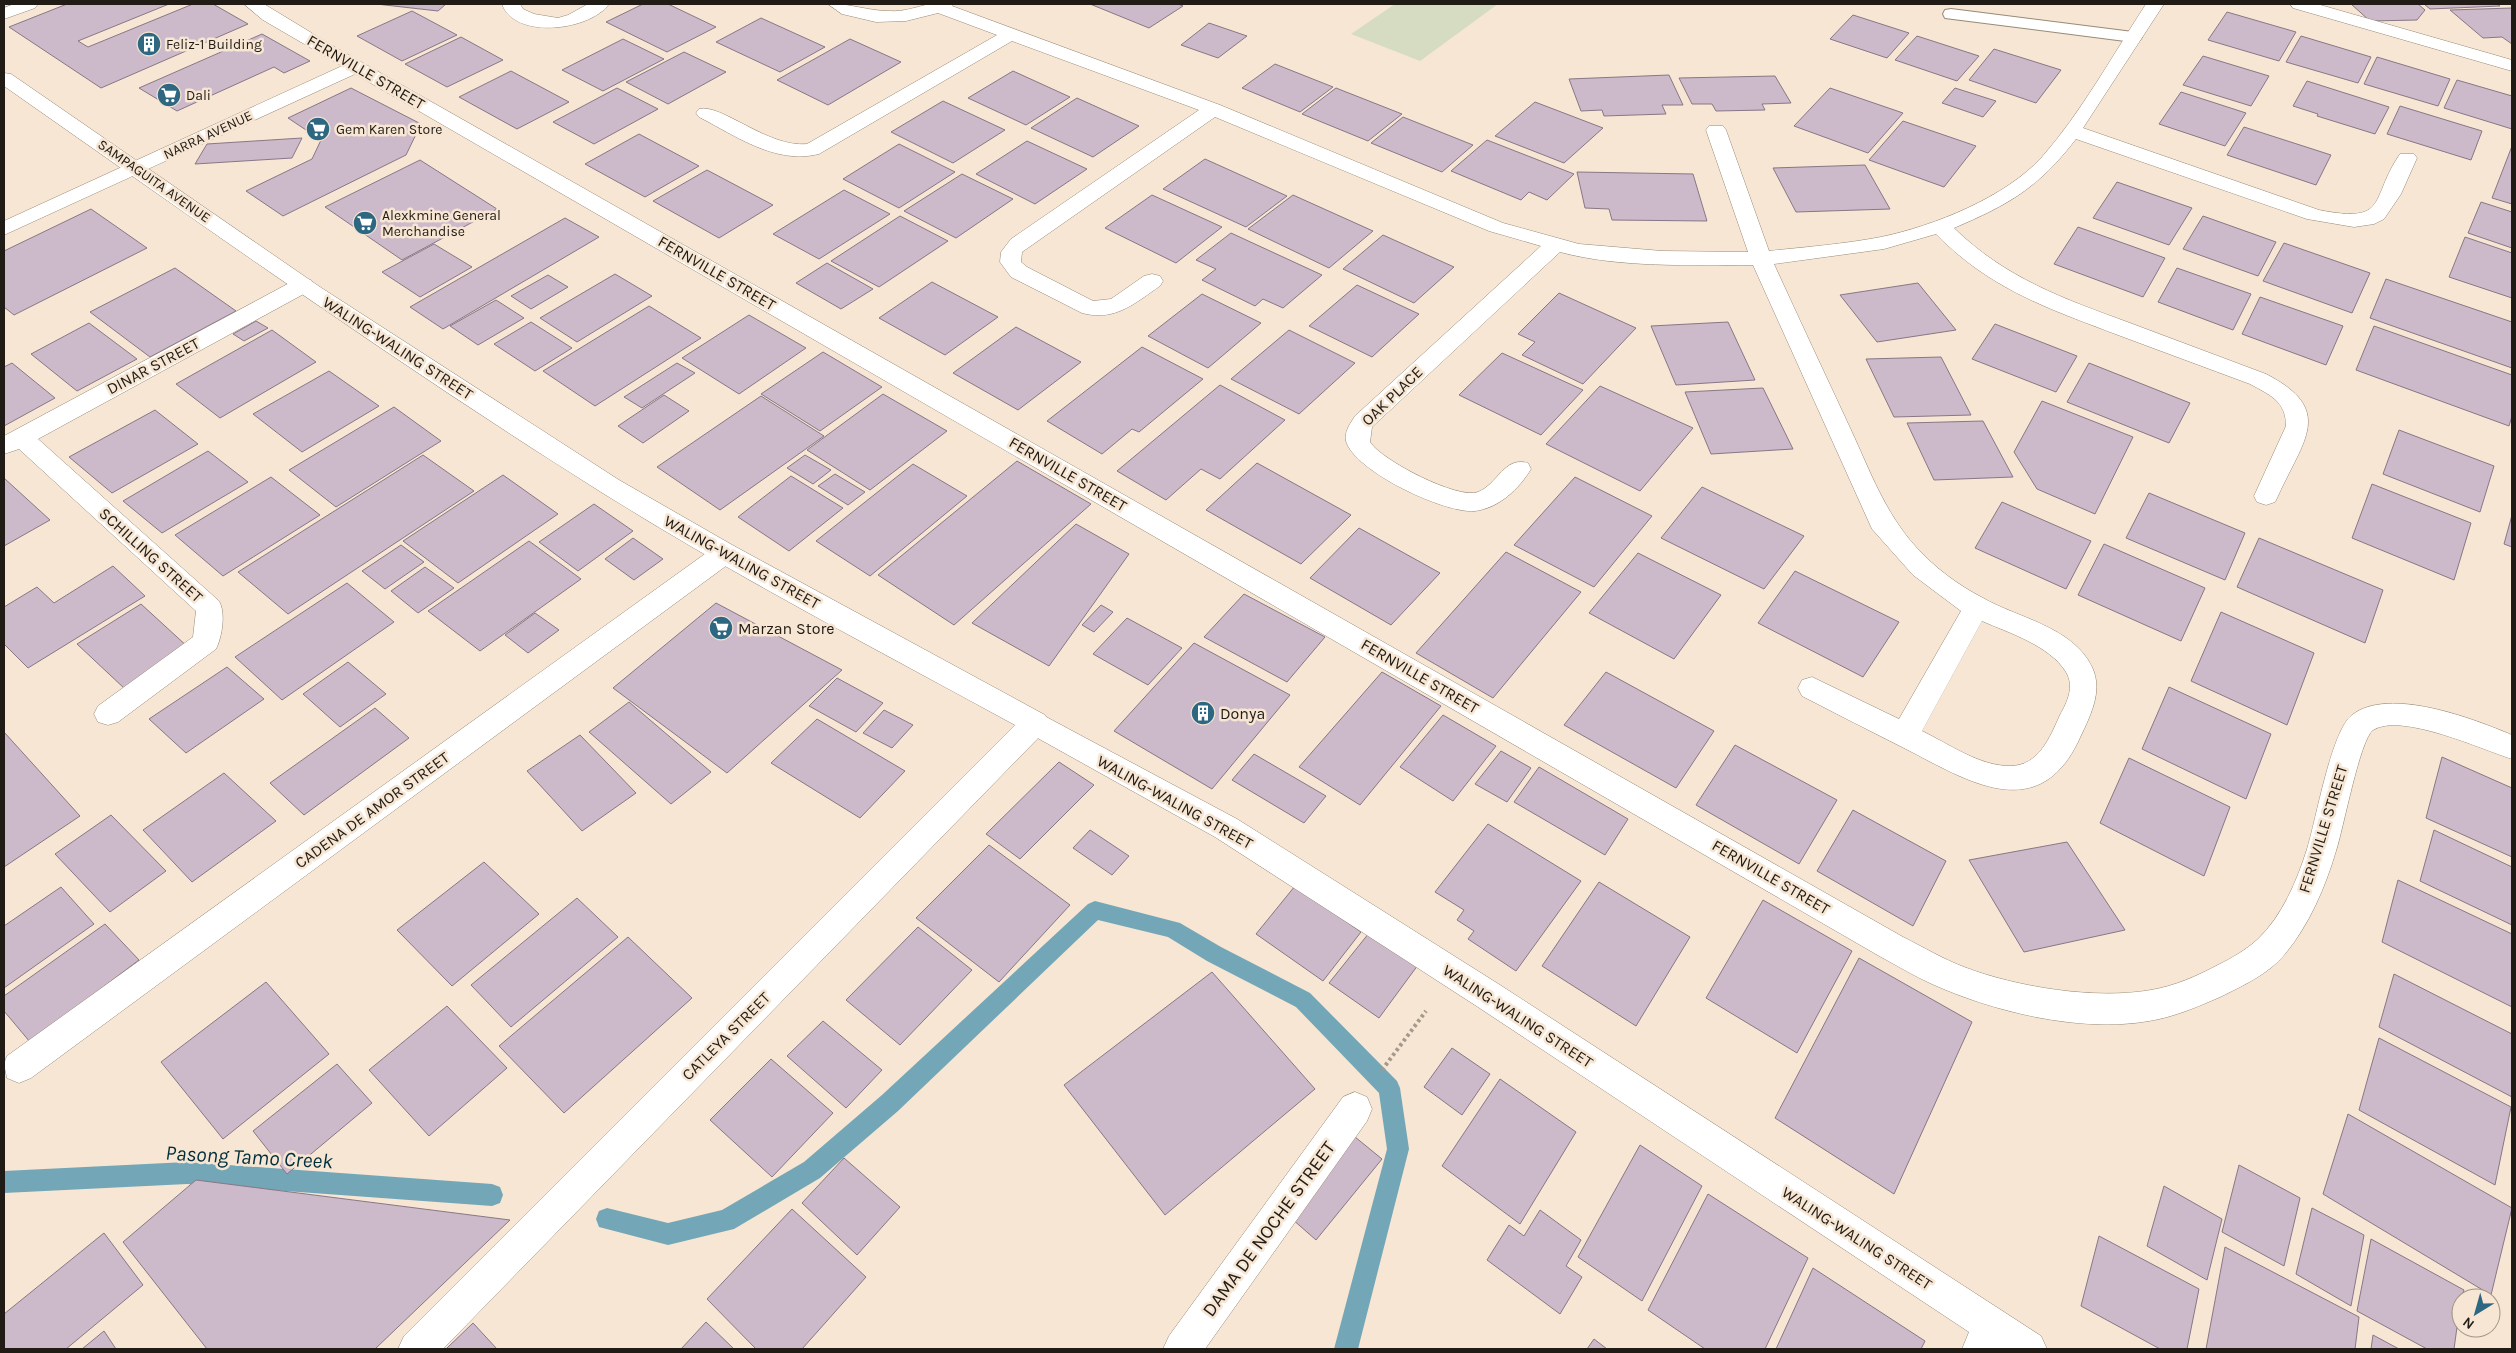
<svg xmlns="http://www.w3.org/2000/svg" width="2516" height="1353" viewBox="0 0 2516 1353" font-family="Karla,sans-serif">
<rect width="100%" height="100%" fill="#f6e6d3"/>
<path fill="#d5dcc2" d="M1395,4H1498L1420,61L1351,34Z"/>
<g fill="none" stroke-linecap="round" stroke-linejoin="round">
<path fill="#73a6b6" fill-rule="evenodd" d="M1095,901L1180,923L1221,947L1310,993L1397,1081L1400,1088L1409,1149L1358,1349H1334L1387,1149L1379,1093L1296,1007L1207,961L1168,937L1098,920L898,1111L820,1178L734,1229L668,1245L599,1227L596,1219L599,1211L607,1208L668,1223L722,1210L804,1162L882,1095L1088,904Z
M187,1162L492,1184L500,1187L503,1195L500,1203L492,1206L187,1184L4,1193V1171Z"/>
</g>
<path fill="#ccb9c9" stroke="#887786" d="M67,4H169L78,41L88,47L193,4H213L248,24L101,88L9,27Z
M376,4H446L438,11Z
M643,4H668L716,27L667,52L606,22Z
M1090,4H1178L1183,6L1149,28Z
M2351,4H2418L2425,10L2417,20L2370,21Z
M2424,4H2497L2500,6L2430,9Z
M2512,8V44L2502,37L2483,38L2450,10Z
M412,11L457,35L402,61L357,36Z
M2227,12L2296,32L2279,61L2208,40Z
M1853,15L1909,33L1887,58L1830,39Z
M761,18L825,47L780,72L716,42Z
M1209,23L1247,36L1218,58L1181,45Z
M262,34L310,61L284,73L274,67L177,111L139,88Z
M1917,36L1979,56L1957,81L1895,60Z
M2301,36L2371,57L2358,83L2286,62Z
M461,37L503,60L447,87L405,64Z
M623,39L664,59L603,91L562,70Z
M850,39L901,62L828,105L777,80Z
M1994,49L2061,70L2036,103L1969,80Z
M684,52L726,72L668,104L626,82Z
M2203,56L2269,76L2251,106L2183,85Z
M2377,57L2450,79L2438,106L2364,84Z
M1275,64L1333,87L1300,112L1242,88Z
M511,71L569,102L517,129L459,97Z
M1013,71L1070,97L1026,125L968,98Z
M1669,75L1683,105H1662L1666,114L1604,116L1602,110L1581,111L1569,79Z
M1775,76L1791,103L1762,104L1765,110L1716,111L1712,104H1692L1679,78Z
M2457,80L2512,96V129L2444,108Z
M2307,81L2389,107L2375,134L2317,116L2318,114L2293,106Z
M351,88L421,124L406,155L283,216L246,191L312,159L321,140L288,118Z
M617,88L658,109L594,144L553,122Z
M1336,88L1402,114L1368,141L1302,114Z
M1830,88L1903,113L1868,153L1794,126Z
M1955,88L1996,101L1983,117L1942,103Z
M2181,92L2246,113L2225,146L2159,124Z
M1077,98L1139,126L1093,157L1031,128Z
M943,101L1005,130L953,163L891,132Z
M1535,102L1603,128L1564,163L1495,136Z
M2400,106L2482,131L2471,160L2387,134Z
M1403,117L1473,145L1442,172L1371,143Z
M1903,121L1976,146L1944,187L1869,160Z
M2244,127L2331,155L2316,185L2227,155Z
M639,134L699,166L645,197L585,164Z
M302,138L292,158L195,164L207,144Z
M1487,140L1574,174L1547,200L1529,192L1521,200L1451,171Z
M1027,141L1087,169L1035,204L976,174Z
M899,144L955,172L899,208L843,179Z
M2512,146V204L2492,198Z
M1205,159L1287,196L1246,227L1163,189Z
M420,160L497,209L402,260L325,207Z
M1865,165L1890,209L1796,212L1773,168Z
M707,170L773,205L719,238L653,201Z
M1577,172L1693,174L1707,221L1612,220L1609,209L1585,208Z
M962,174L1013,199L956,238L904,211Z
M2117,182L2192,208L2169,245L2093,218Z
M844,190L890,214L819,259L773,234Z
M1152,195L1222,227L1176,263L1105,228Z
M1293,195L1373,231L1329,268L1248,229Z
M2481,202L2512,212V248L2468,233Z
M91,209L147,248L14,315L4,307V251Z
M900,216L948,241L879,287L831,261Z
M2203,216L2276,242L2258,276L2183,249Z
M565,218L599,237L443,329L410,307Z
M2078,227L2165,258L2143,297L2054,264Z
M1231,233L1322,275L1283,308L1263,299L1255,306L1202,280L1216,269L1196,260Z
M1383,235L1454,267L1414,303L1343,269Z
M2465,237L2512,253V298L2449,277Z
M2284,243L2370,273L2352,313L2263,281Z
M434,244L472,267L420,297L382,272Z
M827,263L873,289L841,309L796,283Z
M175,268L236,311L150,357L90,312Z
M2177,268L2251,294L2233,330L2158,302Z
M615,274L652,296L577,342L540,318Z
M548,275L568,287L531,309L511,296Z
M2386,279L2512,322V368L2370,318Z
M932,282L998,317L945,355L879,318Z
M1918,283L1956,330L1877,342L1840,295Z
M1357,285L1419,314L1372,357L1309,326Z
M1559,293L1636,328L1583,384L1522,355L1535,342L1518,334Z
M1202,294L1261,323L1208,368L1148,336Z
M2260,297L2343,326L2326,365L2242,334Z
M496,300L524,318L478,345L450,326Z
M649,306L701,338L595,406L543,371Z
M749,315L806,348L739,394L682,358Z
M256,321L268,328L244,341L233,334Z
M531,322L572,348L535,371L494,344Z
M1728,322L1755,380L1676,385L1651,326Z
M89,323L137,359L77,391L31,354Z
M1995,324L2077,356L2056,392L1972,359Z
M2374,326L2512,375V416L2509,426L2356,370Z
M1016,327L1081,362L1018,410L953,373Z
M272,330L316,362L220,418L176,384Z
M1289,330L1355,363L1299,414L1231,379Z
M1142,347L1203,379L1139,432L1132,429L1102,454L1047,421Z
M823,352L882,387L820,431L761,394Z
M1502,353L1583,390L1541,435L1459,395Z
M1941,357L1971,415L1894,417L1866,359Z
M12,363L55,398L4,426V367Z
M677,363L695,373L642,408L624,397Z
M2089,363L2190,403L2169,443L2067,402Z
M329,371L379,406L302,452L253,414Z
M1220,385L1285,420L1220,479L1201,469L1166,500L1117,471Z
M1600,386L1693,428L1640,491L1546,444Z
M1763,388L1793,449L1711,454L1685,392Z
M883,394L947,431L870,490L807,450Z
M664,395L689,411L643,443L618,426Z
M761,396L824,436L720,510L657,467Z
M2042,401L2133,437L2095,514L2037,489L2014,452Z
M394,407L441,441L336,507L289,470Z
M155,410L198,444L112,493L69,457Z
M1983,421L2013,477L1934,480L1907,423Z
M2399,430L2494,466L2480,512L2383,474Z
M208,451L248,482L162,533L123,501Z
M423,455L474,491L288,614L238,572Z
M805,455L831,470L813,484L787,468Z
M1017,461L1091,504L954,625L878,575Z
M1257,463L1351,515L1301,564L1206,510Z
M913,464L967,496L870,576L816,541Z
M835,474L865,492L848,505L818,486Z
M503,475L558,514L458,583L403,541Z
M791,476L843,508L789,551L738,517Z
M271,477L320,515L223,576L175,535Z
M1575,477L1652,516L1594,587L1514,545Z
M4,478L50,520L4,546Z
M2372,484L2471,523L2454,580L2352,538Z
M1702,487L1804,536L1764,589L1661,538Z
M2149,493L2245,533L2225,580L2126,538Z
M2002,502L2091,541L2066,589L1975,548Z
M594,504L633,531L578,571L539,542Z
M2512,515V547L2504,544Z
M1076,524L1129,554L1049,666L972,623Z
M1359,528L1440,573L1391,625L1310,578Z
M633,538L663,559L634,580L605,559Z
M2259,538L2383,590L2365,643L2237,587Z
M529,541L581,579L480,651L428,611Z
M2104,544L2205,588L2181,641L2078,595Z
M401,545L424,562L385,589L362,571Z
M1506,552L1581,592L1493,698L1416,653Z
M1638,553L1721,595L1674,659L1589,613Z
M113,566L145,596L28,668L4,644V607L37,587L54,603Z
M425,567L454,588L418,613L391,591Z
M1795,571L1899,622L1863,677L1758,623Z
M347,583L394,622L282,700L235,657Z
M1244,594L1325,637L1287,682L1204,637Z
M716,603L842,670L727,773L613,688Z
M141,604L189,648L125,689L77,644Z
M1101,605L1113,612L1094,632L1082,625Z
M2221,612L2314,653L2287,725L2191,681Z
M535,613L559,630L528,653L505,635Z
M1127,618L1182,648L1148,685L1093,654Z
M1194,643L1290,695L1212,789L1114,731Z
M348,662L386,694L340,727L303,694Z
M227,667L264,699L186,753L149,719Z
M1382,672L1441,706L1360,805L1299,767Z
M1606,672L1714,731L1676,788L1564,725Z
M837,678L883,703L856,732L809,706Z
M2169,687L2271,734L2246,799L2142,749Z
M629,702L711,772L671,804L589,732Z
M375,708L409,738L304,815L270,783Z
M884,710L913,725L892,748L863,733Z
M1443,715L1496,746L1453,801L1400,767Z
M817,719L905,771L860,818L771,763Z
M4,732L80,816L4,867Z
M580,735L636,793L582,831L527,771Z
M1735,745L1837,800L1799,864L1696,805Z
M1501,751L1531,768L1507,802L1475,784Z
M1254,754L1326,796L1304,823L1232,780Z
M2442,757L2512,788V857L2426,818Z
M2129,758L2230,807L2204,876L2100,823Z
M1059,762L1094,785L1020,859L986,834Z
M1539,767L1628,819L1605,855L1514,802Z
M224,773L276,821L192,882L143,830Z
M1853,810L1946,861L1913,926L1817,871Z
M111,815L166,871L110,912L55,854Z
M1488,824L1581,881L1516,971L1468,939L1474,931L1457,920L1464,910L1435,892Z
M1090,830L1129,856L1112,875L1073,848Z
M2434,830L2512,867V925L2420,881Z
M2067,842L2125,930L2024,952L1969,860Z
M989,845L1070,905L999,982L916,918Z
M484,862L539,914L452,986L397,930Z
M2398,880L2512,934V1007L2382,942Z
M1599,882L1690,937L1636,1026L1542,966Z
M1295,886L1361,932L1323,981L1256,934Z
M61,887L94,924L4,988V926Z
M577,898L618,937L511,1027L471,985Z
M1763,900L1852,951L1797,1053L1706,998Z
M105,924L139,960L30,1042L4,1011V996Z
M918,927L972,970L900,1045L846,1000Z
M1369,933L1418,965L1379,1018L1329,983Z
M628,937L692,998L564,1113L499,1046Z
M1859,958L1972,1022L1894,1194L1775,1118Z
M1212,972L1315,1089L1165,1215L1064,1085Z
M2394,974L2512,1034V1097L2379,1027Z
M266,982L329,1054L223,1139L161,1062Z
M447,1006L507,1068L429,1136L369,1070Z
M823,1021L882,1070L846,1108L787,1056Z
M2379,1038L2511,1107L2495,1185L2359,1110Z
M1452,1048L1490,1074L1462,1115L1424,1087Z
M771,1059L833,1113L772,1177L710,1120Z
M337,1064L372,1103L287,1174L253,1131Z
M1500,1079L1576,1132L1520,1224L1442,1166Z
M2348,1114L2512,1208L2491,1295L2323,1194Z
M1349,1132L1382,1159L1316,1240L1283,1211Z
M1640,1145L1702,1186L1642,1301L1578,1257Z
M844,1158L900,1207L857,1255L802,1203Z
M2239,1165L2300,1198L2284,1266L2222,1232Z
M196,1180L510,1220L375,1349H207L123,1242Z
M2164,1186L2222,1219L2207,1280L2147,1246Z
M1708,1194L1808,1258L1765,1349H1705L1648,1310Z
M2312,1208L2364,1235L2351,1306L2296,1274Z
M792,1209L866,1277L802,1349H756L707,1299Z
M1540,1210L1581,1240L1566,1266L1582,1277L1560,1314L1487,1260L1509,1225L1524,1236Z
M104,1233L143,1285L66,1349H4V1314Z
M2099,1236L2199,1289L2187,1349H2160L2081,1306Z
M2371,1239L2464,1290L2461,1298L2454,1349H2427L2357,1311Z
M2225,1247L2359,1317L2355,1349H2206Z
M1813,1268L1925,1341L1921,1349H1776Z
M706,1322L734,1349H681Z
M473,1323L497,1349H446Z
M104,1331L116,1349H82Z
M2373,1335L2399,1349H2371Z
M1594,1339L1607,1349H1587Z"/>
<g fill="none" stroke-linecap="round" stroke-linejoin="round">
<g stroke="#988a77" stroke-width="2">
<path id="service" d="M1951,9L2133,32L2139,33L2142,37L2139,41L2133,42L1945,18L1943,14L1945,10Z"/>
</g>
<g stroke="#988a77" stroke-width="1">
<path id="minor" d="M14,4H38L35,8L4,19V8Z
M244,4H264L333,46L1903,937C1923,947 1943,959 1964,967C2016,987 2096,1000 2151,990C2175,986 2197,976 2218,965C2232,958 2246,950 2258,939C2282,916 2297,881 2307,849C2316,821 2331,731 2352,715C2389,686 2474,719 2512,735V759C2483,750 2401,712 2373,730C2360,739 2343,830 2336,851C2325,888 2309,925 2285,954C2269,974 2242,986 2220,997C2197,1007 2174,1017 2149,1021C2081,1033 1994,1012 1932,984C1914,976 1898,966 1881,957L355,74L4,235V221L342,66L263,20Z
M502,4H520L523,9L534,14L558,18L568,15L588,4H609C590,31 514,40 502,4Z
M828,4C849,3 868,11 889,11C904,12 916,7 930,4C937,2 946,4 954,4L952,6L1220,105L1503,223L1579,244L1662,251L1748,252L1706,130L1709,126H1723L1726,130L1769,251C1806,247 1845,244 1881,237C1934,226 2006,197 2042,157C2081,113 2114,53 2146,4H2164L2083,128L2319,210C2390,224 2369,199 2400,154H2414L2417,158L2401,194L2384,219L2374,224L2354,227L2307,219L2076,139C2038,188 2010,204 1954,228C2005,278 2064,299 2130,323C2175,340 2221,357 2266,374C2336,410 2303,440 2278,496L2275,502L2266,505L2257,502L2254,496L2286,426C2286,401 2270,395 2250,384C2206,368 2162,351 2118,335C2047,308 1990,289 1936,234L1884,249L1774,264C1799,319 1825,374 1851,430C1870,471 1885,513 1916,547C1935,568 1958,585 1983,598C2018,618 2073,627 2092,667C2104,692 2089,718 2078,742C2037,826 1966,780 1906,749C1872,732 1837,714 1802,696L1798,688L1802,680L1812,677L1899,719L1961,611L1913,575L1872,529L1753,265C1692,265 1619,268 1560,252L1372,427L1370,442C1381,460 1458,500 1478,492C1498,484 1504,456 1528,463L1531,469C1519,489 1499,508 1475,511C1445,514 1354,471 1346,441C1344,432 1350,424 1355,416L1541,246L1489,231L1215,117L1022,252L1021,262L1027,267L1093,301L1111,299L1144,276L1152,274L1160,276L1163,281L1160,286C1135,303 1115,322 1082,313L1011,277L1000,262L1001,252L1011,239L1199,110L1012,41L819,154C776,165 736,136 699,117L696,113L699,109C721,103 768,148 807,144L997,35L938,13L906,21L876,22L842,14ZM1982,621C2009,633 2049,645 2066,672C2075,687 2067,702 2060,715C2050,737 2039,766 2010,766C1979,766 1949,744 1922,731Z
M2290,4H2317L2512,60V71L2293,8Z
M303,278L311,280L314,285L311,290L38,439L219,601C226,613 222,637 216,649L118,722L108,725L98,722L94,714L98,706L193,637L196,611L19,449L4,454V436L295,280Z
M725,543L734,546L738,553L734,560L31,1078L19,1083L7,1078L4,1064L7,1056L716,546Z
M1035,711L1237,819L1500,985L2041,1336L2047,1349H1962L1969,1332L1478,1007L1215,837L1025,731L1021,723L1025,715Z
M1355,1092L1367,1097L1372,1109L1367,1121L1205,1349H1163L1169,1336L1343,1097Z"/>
</g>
<g stroke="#988a77" stroke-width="1">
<path id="tertiary" d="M4,73L11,74L320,287L619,480L734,546L1045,715L1049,723L1045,731L443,1349H398L404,1336L1015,725C876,649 735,576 601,492C397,364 201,224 4,86Z"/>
</g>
<path stroke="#a5998b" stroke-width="4" stroke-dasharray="3 3" stroke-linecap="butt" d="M1382,1070L1426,1011"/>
<use href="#service" fill="#fff" fill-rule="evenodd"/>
<use href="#minor" fill="#fff" fill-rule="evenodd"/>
<use href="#tertiary" fill="#fff" fill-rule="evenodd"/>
</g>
<defs>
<g id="building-disc" transform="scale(1.25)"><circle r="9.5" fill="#2e6781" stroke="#f6e6d3"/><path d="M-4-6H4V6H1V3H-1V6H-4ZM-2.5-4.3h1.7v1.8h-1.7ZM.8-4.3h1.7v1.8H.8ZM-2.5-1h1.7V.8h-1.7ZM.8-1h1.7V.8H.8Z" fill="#fff"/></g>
<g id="supermarket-disc" transform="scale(1.25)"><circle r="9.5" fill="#2e6781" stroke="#f6e6d3"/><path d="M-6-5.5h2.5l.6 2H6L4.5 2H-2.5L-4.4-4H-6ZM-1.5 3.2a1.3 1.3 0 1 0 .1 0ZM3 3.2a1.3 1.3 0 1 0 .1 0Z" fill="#fff"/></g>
</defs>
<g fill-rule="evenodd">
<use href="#building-disc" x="149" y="44"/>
<use href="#supermarket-disc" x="169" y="95"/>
<use href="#supermarket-disc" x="318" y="129"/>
<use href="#supermarket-disc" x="365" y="223"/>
<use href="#supermarket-disc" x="721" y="628"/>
<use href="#building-disc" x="1203" y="713"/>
</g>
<g text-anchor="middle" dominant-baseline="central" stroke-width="5" stroke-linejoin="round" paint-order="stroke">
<g font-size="14" fill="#201b14" stroke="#f6e6d3" text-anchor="start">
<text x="166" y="44">Feliz-1 Building</text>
<text x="186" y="95">Dali</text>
<text x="336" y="129">Gem Karen Store</text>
<text x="382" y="215">Alexkmine General<tspan x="382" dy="16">Merchandise</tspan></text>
</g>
<g font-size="14" fill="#201b14" stroke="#f6e6d3">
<text transform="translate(208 135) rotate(-25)">NARRA AVENUE</text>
<text transform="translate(154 181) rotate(35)">SAMPAGUITA AVENUE</text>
</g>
<g font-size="16" fill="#201b14" stroke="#f6e6d3">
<text transform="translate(366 72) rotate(30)">FERNVILLE STREET</text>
<text transform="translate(717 273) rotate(30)">FERNVILLE STREET</text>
<text transform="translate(398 348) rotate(33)">WALING-WALING STREET</text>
<text transform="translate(153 366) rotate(-28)">DINAR STREET</text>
<text transform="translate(1392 396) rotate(-44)">OAK PLACE</text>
<text transform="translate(1068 474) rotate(30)">FERNVILLE STREET</text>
<text transform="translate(151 555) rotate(42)">SCHILLING STREET</text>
<text transform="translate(742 562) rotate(29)">WALING-WALING STREET</text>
<text transform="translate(1420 676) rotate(30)">FERNVILLE STREET</text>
<text transform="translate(1175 802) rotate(29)">WALING-WALING STREET</text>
<text transform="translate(372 810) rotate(-36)">CADENA DE AMOR STREET</text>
<text transform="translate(2323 829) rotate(-73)">FERNVILLE STREET</text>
<text transform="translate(1771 877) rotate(30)">FERNVILLE STREET</text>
<text transform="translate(1518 1016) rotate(33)">WALING-WALING STREET</text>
<text transform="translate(726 1036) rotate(-45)">CATLEYA STREET</text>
<text transform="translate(1857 1238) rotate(33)">WALING-WALING STREET</text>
</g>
<g font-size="16" fill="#201b14" stroke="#f6e6d3" text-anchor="start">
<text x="738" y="628">Marzan Store</text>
<text x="1220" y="713">Donya</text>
</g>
<g font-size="19" fill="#201b14" stroke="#f6e6d3">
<text transform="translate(1269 1229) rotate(-54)">DAMA DE NOCHE STREET</text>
</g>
<g font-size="21" font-style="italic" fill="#002f3b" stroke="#f6e6d3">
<text transform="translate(249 1157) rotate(3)">Pasong Tamo Creek</text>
</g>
</g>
<rect width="2516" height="1353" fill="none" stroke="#201b14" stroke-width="10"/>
<g transform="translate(2476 1313) rotate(217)"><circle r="24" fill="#f6e6d3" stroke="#a09587"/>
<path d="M0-4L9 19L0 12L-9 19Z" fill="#2e6781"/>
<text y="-8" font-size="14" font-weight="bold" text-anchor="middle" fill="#201b14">N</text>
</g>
</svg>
